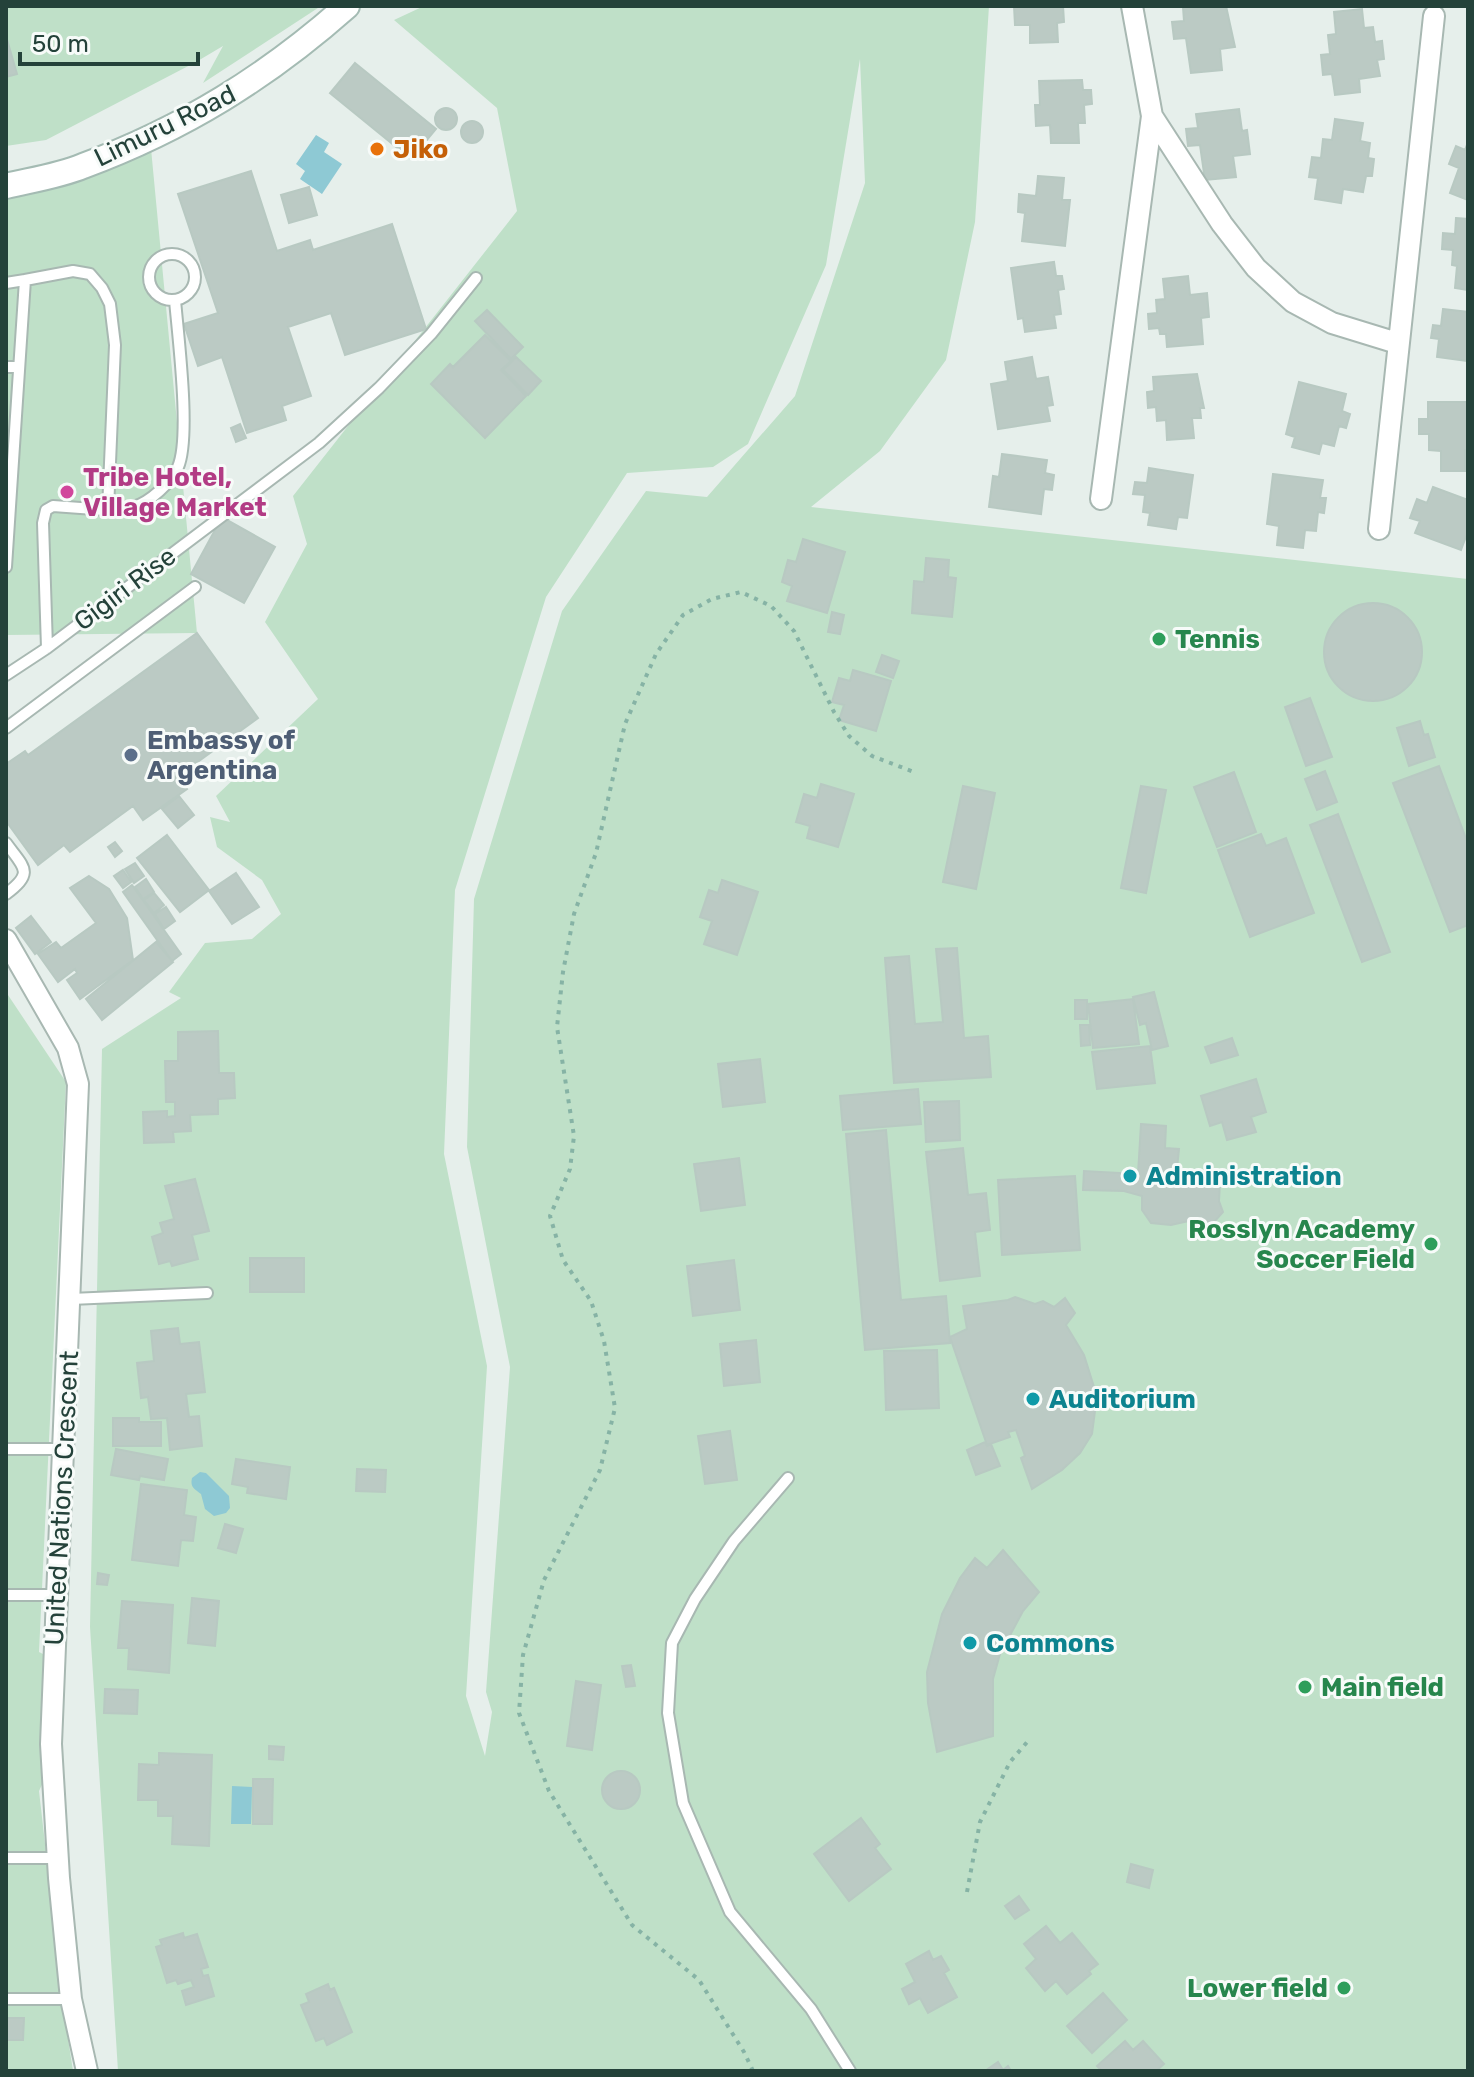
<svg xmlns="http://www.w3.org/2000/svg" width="1474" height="2077" viewBox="0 0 1474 2077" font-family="Rubik,sans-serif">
<rect width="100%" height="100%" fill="#e6efeb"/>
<path fill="#bfe0c8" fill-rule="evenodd" d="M6,6H321L203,83L223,46L196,62L46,140L6,146Z
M424,6H989L975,222L946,360L880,451L811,507L1468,579V2071H118L90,1627L102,1049L181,998L169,992L205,943L252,939L281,914L262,880L217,847L210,817L230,822L216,796L318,699L265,622L307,544L293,496L517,211L497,108L394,20ZM860,59L865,183L795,396L707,497L646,491L562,611L474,899L467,1147L510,1367L486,1692L492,1712L485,1756L466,1696L487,1366L444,1154L455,890L546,597L627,473L713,467L748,444L826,265Z
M150,138L197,633L6,635V186Z
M6,992L66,1082L39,1652L47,1656L45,1778L39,1791L65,2019L73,2071H6Z"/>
<path fill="#8ec9d4" d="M316,135L329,143L324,152L342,164L322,194L300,179L305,171L296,164Z
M200,1472L206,1473L229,1496L230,1508L226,1513L214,1516L205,1509L201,1494C194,1489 190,1487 192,1478Z
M232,1786L252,1787L251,1824H231Z"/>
<path fill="#bbcac4" stroke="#b8c9c2" stroke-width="2" d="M1014,6H1063L1064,22L1057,23L1058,42L1030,43V25H1015Z
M1226,6L1235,47L1220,49L1222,70L1191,73L1186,38L1174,39L1172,22L1184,21L1183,7Z
M1362,9L1364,28L1373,27L1375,42L1382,41L1384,59L1377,60L1380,76L1359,79L1360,92L1335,95L1332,74L1323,75L1321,55L1330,54L1328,35L1336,34L1334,12Z
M6,36L17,74L6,77Z
M355,63L436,129L411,159L330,93Z
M1082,80L1083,90H1091L1092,104L1084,105L1085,123H1078L1079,143H1051L1050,125L1036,126L1035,105H1040L1039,81Z
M435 119a11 11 0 1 1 22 0a11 11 0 1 1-22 0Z
M1239,109L1242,131L1247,130L1250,154L1233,156L1236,177L1205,180L1200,145L1188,146L1186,129L1198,128L1196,114Z
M1335,119L1363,123L1360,141L1370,143L1368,158L1374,159L1372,176H1366L1363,192L1343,189L1341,203L1315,199L1318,178L1309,177L1312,157L1321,158L1323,139L1332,140Z
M461 132a11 11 0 1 1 22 0a11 11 0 1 1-22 0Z
M1468,142V200L1450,193L1459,168L1449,164L1456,146L1465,150Z
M251,171L277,251L310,240L313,250L392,224L426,329L345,355L331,313L288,327L311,396L282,406L286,420L247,433L222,357L198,366L184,324L218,313L178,194Z
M1038,176L1064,178L1062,200H1070L1065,246L1022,241L1025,213L1018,212L1019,194L1036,196Z
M309,187L317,215L289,223L281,195Z
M1456,218L1468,219V290L1455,288L1457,266L1452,265L1453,250L1442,249L1443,233L1455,234Z
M1054,262L1056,276H1062L1064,289L1058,290L1061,314L1054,315L1056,328L1025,332L1023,318L1018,319L1011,268Z
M1188,276L1190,295L1207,293L1209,317L1201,318L1203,344L1167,347L1166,334H1160L1159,328L1149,329L1148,314L1157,313L1156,300L1165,299L1163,279Z
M1443,309L1468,312V361L1437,357L1439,339L1431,338L1433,325L1441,326Z
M487,310L523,347L511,359L475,321Z
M485,335L511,361L501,370L526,396L485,438L431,384L450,364L453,367Z
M516,357L541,381L528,395L503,370Z
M1032,357L1036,379L1048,377L1053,405L1047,406L1050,421L998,429L991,384L1008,381L1005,362Z
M1197,374L1204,408H1200L1201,418H1192L1194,438L1167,440L1166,420L1157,421L1156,407L1148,408L1147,392L1154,391L1153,377Z
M1299,382L1346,394L1342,411L1350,414L1346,428L1339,426L1334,446L1322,443L1319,454L1292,447L1295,437L1286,434Z
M1428,402H1468V450H1465V471H1441V451L1429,450V434H1419V419H1428Z
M240,424L246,438L236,442L231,428Z
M1002,454L1047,460L1045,473L1054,475L1052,490L1044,489L1041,514L989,507L993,476L999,477Z
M1149,468L1193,475L1187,518L1178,517L1176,529L1148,525L1150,513L1143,512L1145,495L1133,494L1135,482L1147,483Z
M1273,474L1323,480L1320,498H1326L1324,513L1318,512L1316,531L1305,530L1303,548L1277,545L1279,526L1267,524Z
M1433,487L1468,500V531L1461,550L1415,533L1420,521L1410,518L1417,499L1427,503Z
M222,517L275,547L244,603L191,574Z
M803,539L845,552L827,613L787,601L792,586L782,582L788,560L796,562Z
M926,558L949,560L948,577L956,578L952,617L912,613L914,581L924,582Z
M1324 652a49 49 0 1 1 98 0a49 49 0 1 1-98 0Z
M832,612L844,615L840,634L828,632Z
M197,633L258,718L177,777L187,789L143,820L133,806L70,852L64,845L38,865L6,821V764L25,751L28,755Z
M882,655L899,661L893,678L876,672Z
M853,670L891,681L876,731L839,720L844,705L832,702L839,678L850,681Z
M1310,698L1332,757L1306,766L1285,707Z
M1420,721L1424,735L1428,734L1435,757L1409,766L1397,728Z
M1439,766L1468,844V925L1450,932L1393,783Z
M1325,771L1337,802L1317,810L1305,779Z
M1234,772L1256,832L1217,847L1194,787Z
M821,784L854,794L838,847L807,838L810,826L796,822L804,794L817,798Z
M963,786L995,793L976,889L943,882Z
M1141,786L1166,790L1146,893L1121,888Z
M179,796L194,815L178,828L162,809Z
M1338,814L1390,952L1362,962L1310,825Z
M1261,834L1266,846L1286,838L1314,913L1250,937L1218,850Z
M167,835L209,890L180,912L137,858Z
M115,842L122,851L115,857L108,847Z
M135,863L144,876L134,883L125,869Z
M123,870L131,882L123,888L114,876Z
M236,873L259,907L232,924L209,891Z
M89,876L109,889L127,918L133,960L80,999L67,980L77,973L75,969L58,982L38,954L56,942L61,948L96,923L70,888Z
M146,879L154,892L143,899L135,887Z
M722,880L758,892L737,955L704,944L712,921L700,917L709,890L718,893Z
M132,885L181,954L172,961L123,892Z
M154,893L164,905L154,913L144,900Z
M166,907L175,921L164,929L155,914Z
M31,916L51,942L35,954L16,928Z
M156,942L173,962L102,1020L86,999Z
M957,948L964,1038L988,1036L991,1077L894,1083L885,958L909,956L915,1024L943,1022L936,949Z
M1154,992L1168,1046L1152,1050L1146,1023L1140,1025L1133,997Z
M1133,999L1139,1044L1093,1048L1088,1004Z
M1075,1000H1087V1019H1075Z
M1080,1025H1089L1090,1045L1081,1046Z
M218,1031L219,1073H234L235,1098L218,1099V1114L190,1115L191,1131L173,1132L174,1142L144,1143L143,1112L167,1111V1117L175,1116V1102H166L165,1061H178V1032Z
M1232,1038L1238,1055L1211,1063L1205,1047Z
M1150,1046L1155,1083L1097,1089L1092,1052Z
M760,1059L765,1102L723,1107L718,1064Z
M1256,1079L1266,1112L1251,1117L1256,1132L1227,1140L1222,1122L1210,1126L1201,1096Z
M918,1089L921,1124L843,1130L840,1096Z
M959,1101L960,1140L926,1142L924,1102Z
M1141,1124L1166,1126L1165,1148L1179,1149L1176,1179L1220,1182L1219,1201L1223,1212L1214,1222L1205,1223L1193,1220L1171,1225L1151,1223L1142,1210V1196L1124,1191L1083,1190L1084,1171L1138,1174Z
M886,1130L901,1300L946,1296L950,1343L865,1350L846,1134Z
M963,1148L968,1195L986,1193L990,1230L975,1232L980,1276L940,1281L926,1152Z
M739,1158L745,1205L701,1211L694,1164Z
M1075,1176L1080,1250L1002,1255L998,1180Z
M195,1179L209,1231L192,1235L198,1259L172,1266L170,1261L159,1264L152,1237L163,1233L160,1223L174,1219L165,1186Z
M250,1258H304V1292H250Z
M734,1260L740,1310L693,1316L687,1266Z
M1015,1297L1035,1304L1043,1301L1054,1307L1065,1298L1075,1313L1066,1325L1084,1355L1094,1387L1095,1411L1092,1434L1080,1453L1062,1470L1032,1489L1021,1458L1025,1456L1016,1430L1008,1432L1010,1437L987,1445L950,1337L967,1329L963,1306L1008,1300Z
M178,1328L180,1344L199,1342L205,1392L186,1394L189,1417L199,1416L202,1446L170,1450L167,1418L151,1419L148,1397L141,1398L137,1363L154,1361L151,1331Z
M756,1340L760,1382L724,1386L720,1344Z
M937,1350L939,1408L886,1410L884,1351Z
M113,1418H139V1422H161V1446H113Z
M730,1431L737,1480L705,1484L698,1436Z
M985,1442L987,1446L991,1444L1000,1466L976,1475L967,1450Z
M116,1449L168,1459L164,1480L140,1476L139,1480L111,1475Z
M236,1459L290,1467L286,1499L247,1493L248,1487L232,1484Z
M357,1469L386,1470L385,1492L356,1491Z
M141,1484L187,1490L184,1515L196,1517L193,1541L181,1540L178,1566L132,1560Z
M225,1524L243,1529L236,1553L218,1548Z
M1003,1550L1039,1592L1023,1611L1000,1654L993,1679V1736L937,1752L928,1703L927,1672L942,1614L960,1578L975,1558L987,1568Z
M98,1573L109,1575L107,1585L97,1584Z
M192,1598L219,1601L215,1646L188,1643Z
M122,1601L173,1605L169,1673L128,1669L129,1648H118Z
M631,1665L635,1686L626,1687L622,1666Z
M576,1681L601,1685L592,1750L567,1746Z
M105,1689L138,1690L137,1714L104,1713Z
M269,1746L284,1747L283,1760L269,1759Z
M159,1753L212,1755L209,1846L172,1844L173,1816H158V1800H138L139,1764L159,1765Z
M602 1790a19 19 0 1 1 38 0a19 19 0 1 1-38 0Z
M253,1779H273L272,1824H253Z
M861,1818L880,1844L875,1848L891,1869L849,1901L814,1854Z
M1131,1864L1153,1870L1149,1888L1127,1882Z
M1019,1896L1029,1910L1015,1919L1005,1906Z
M1046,1926L1060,1943L1072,1933L1098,1964L1089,1971L1091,1974L1067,1994L1056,1981L1045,1991L1026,1968L1036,1959L1024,1944Z
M183,1933L184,1938L197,1934L208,1967L201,1969L203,1976L208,1975L214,1996L186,2005L182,1991L194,1987L191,1980L178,1984L176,1980L167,1983L156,1947L162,1945L160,1940Z
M929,1951L933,1960L941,1956L949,1970L944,1973L957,1997L928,2013L920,1998L909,2004L902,1989L915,1982L906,1964Z
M328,1984L330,1990L334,1988L352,2032L327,2045L324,2038L316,2041L301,2005L309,2002L306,1994Z
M1103,1993L1127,2020L1092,2053L1067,2026Z
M6,2018H24L23,2040H6Z
M1125,2041L1133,2050L1143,2041L1164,2064L1156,2071H1102L1097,2066Z
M998,2062L1003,2070L1008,2066L1011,2071H985Z"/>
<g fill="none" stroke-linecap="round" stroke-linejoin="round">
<g stroke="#a8b8b2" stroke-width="14">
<path id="service" d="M149 277a23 23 0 1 1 46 0a23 23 0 1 1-46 0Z
M6,283L25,280
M6,367H19
M108,510C116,509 125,509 133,507C149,503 172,482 178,467C191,437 178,336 175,300
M6,567L25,280L73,271L90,274L102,288L110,304L115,345L108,510L53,506L46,510L43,523L47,648
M6,675L47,648L319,443L379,388L431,334L476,278
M6,728L195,587
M6,843C24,868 35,872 6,894
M71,1299L207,1293
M6,1449H64
M788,1478L734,1541L695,1599L672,1643L668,1713L683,1803L730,1912L811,2009L850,2071
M6,1595H58
M6,1858H58
M6,1999H71"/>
</g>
<g stroke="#a8b8b2" stroke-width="24">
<path id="minor" d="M1152,116L1222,224L1256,268L1293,302L1332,323L1397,343
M1101,499L1152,116L1132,6
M1379,529L1434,16
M6,940L68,1048L78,1084L51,1744L59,1878L71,1999L87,2071"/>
</g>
<g stroke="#a4bbb3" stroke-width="28">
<path id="secondary" d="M6,186C31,180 59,176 83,166C183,129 267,77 347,6"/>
</g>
<path stroke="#86b3a5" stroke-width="4" stroke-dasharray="4 6" stroke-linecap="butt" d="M967,1892L980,1822L1010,1762L1028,1741
M753,2071L744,2052L699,1980L632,1925L549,1791L519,1713L523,1655L544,1580L600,1470L615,1408L604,1341L591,1301L563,1260L550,1216L570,1169L574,1136L557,1027L563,972L574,914L596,853L625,724L656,654L683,615L712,599L741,592L771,606L794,631L834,712L849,736L872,756L914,772"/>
<use href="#service" stroke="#fff" stroke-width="10"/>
<use href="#minor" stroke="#fff" stroke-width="20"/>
<use href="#secondary" stroke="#fff" stroke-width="24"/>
</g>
<circle fill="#e8710a" stroke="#f7fbf9" stroke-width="3" cx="377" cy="149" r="8"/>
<circle fill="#d1479c" stroke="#f7fbf9" stroke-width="3" cx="67" cy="492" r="8"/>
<g fill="#2e9e5b" stroke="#f7fbf9" stroke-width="3">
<circle cx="1159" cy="639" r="8"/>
<circle cx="1431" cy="1244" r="8"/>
<circle cx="1305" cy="1687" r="8"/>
<circle cx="1344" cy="1988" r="8"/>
</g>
<circle fill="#5c6f8a" stroke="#f7fbf9" stroke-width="3" cx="131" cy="755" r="8"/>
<g fill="#0f9aa8" stroke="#f7fbf9" stroke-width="3">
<circle cx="1130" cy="1176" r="8"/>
<circle cx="1033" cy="1399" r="8"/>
<circle cx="970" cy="1643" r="8"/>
</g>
<g text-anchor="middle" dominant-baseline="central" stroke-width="6" stroke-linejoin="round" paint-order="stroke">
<g font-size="26" fill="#24423a" stroke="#f7fbf9">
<text transform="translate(165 126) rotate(-26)">Limuru Road</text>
<text transform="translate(125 589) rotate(-37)">Gigiri Rise</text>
<text transform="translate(62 1498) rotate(-87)">United Nations Crescent</text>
</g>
<g font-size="26" font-weight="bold" fill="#c56008" stroke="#f7fbf9" text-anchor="start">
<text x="393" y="149">Jiko</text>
</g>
<g font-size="26" font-weight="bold" fill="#b23c85" stroke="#f7fbf9" text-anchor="start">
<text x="83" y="477">Tribe Hotel,<tspan x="83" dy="30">Village Market</tspan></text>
</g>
<g font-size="26" font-weight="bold" fill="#27864d" stroke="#f7fbf9" text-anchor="start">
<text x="1175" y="639">Tennis</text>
<text x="1415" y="1229" text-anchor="end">Rosslyn Academy<tspan x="1415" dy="30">Soccer Field</tspan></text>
<text x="1321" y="1687">Main field</text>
<text x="1328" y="1988" text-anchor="end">Lower field</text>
</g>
<g font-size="26" font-weight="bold" fill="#4e5e75" stroke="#f7fbf9" text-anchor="start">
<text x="147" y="740">Embassy of<tspan x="147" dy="30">Argentina</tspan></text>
</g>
<g font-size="26" font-weight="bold" fill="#0d838f" stroke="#f7fbf9" text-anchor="start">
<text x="1146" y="1176">Administration</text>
<text x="1049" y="1399">Auditorium</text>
<text x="986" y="1643">Commons</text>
</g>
</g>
<rect width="1474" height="2077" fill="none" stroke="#24423a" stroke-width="16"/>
<path d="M20 52v12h178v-12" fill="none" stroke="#24423a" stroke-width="4"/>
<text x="32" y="52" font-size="24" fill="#24423a" stroke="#f7fbf9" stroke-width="6" paint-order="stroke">50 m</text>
</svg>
